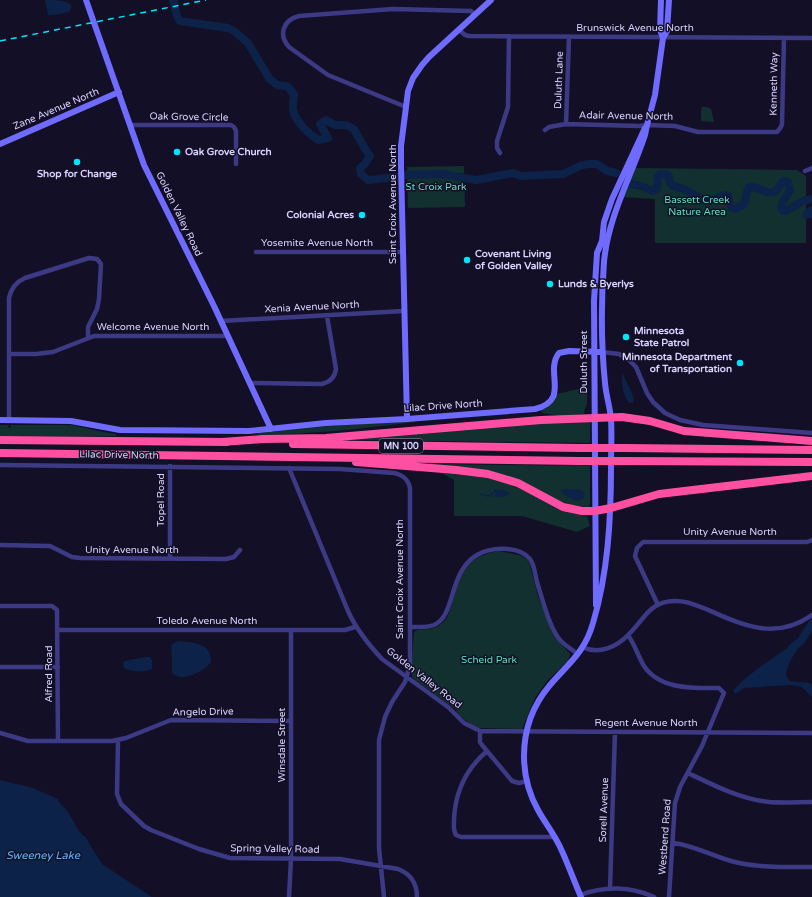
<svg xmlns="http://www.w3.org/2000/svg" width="812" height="897" viewBox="0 0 812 897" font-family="'Varela Round',sans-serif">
<rect width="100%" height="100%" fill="#130f26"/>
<path fill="#12302f" d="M702,107H707L711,109L714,122L701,121V111Z
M464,166L465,207L408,208L407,167Z
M635,168L797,170L806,176V243H655V199L622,197Z
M587,387V404L584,411L585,412L583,414L561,416L542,413V410C550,407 554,402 557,394Z
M415,421V422C361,429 312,434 258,435V433L330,426Z
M590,422V443L350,440V438L538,423Z
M0,425H9L8,427L10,428L11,427L10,425H72L103,432L116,434V436H0Z
M425,464L590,466V504L589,507L572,505L557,500L527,485Z
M440,472L481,475L508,482L560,510L587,516L590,526L577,532L522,516H454V480Z
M498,551L519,555L524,557L529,562L538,596L555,637L570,654L568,661L547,681L535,698L522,729L479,728L473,726L460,716L455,709L413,678L411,673L414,632C422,626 434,634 445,620C449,615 451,607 453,600C462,572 466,557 498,551Z"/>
<path fill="#0c2248" d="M45,0C54,0 79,0 69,12C63,13 54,16 48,15Z
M812,206V218C807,219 805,220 802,216C804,210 806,208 812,206Z
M623,374L634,398L633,403H629C623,395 622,386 622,376Z
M495,489L504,490L510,493L509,494L503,497H495V493L493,492Z
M566,489L582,490L585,495L582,500C573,501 565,497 560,490Z
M178,641C188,642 204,642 209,652C210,655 211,659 211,662C203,672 182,683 172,673V658L171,645Z
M799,641L801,643C795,654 787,663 786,676L790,681L809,683L812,685V697L802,687L790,685L744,688L735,694L733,690C753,670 775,656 799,641Z
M145,657H150L152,660V669C142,673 133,672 124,668L123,663L125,661Z
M0,780L33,788L58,799V801L68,812L79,831L86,838L102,864L152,897H0Z"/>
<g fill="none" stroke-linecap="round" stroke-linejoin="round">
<path stroke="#0c2248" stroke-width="1.5" d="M480,494L488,496H491L493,493"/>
<path stroke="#0c2248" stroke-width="8" d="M173,0L177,16L180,21L228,28L234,31L248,43L269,78L277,85L287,86L294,94C294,99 292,105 293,110C296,122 308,133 318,140L328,138L320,124L326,120L335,125H346L354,129L364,147L370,156L365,164L360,168L361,174L368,180L396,177
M406,175L442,174L476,180L513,173L521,176L563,174L582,165L589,164H597L607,171L616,173
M632,184L642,186L652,191L657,189L658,176L660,174H666L669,176V181L672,185L686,190L703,200L709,201L725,195L728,196L731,207L735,209C749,205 744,196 749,187C758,185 765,195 774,192C779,191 778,184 784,181L788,182L790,190L782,204L781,208L783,211H786L803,201L812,199
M792,648L800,642L812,624"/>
<path stroke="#3d3a85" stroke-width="4.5" d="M459,30L465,35L469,36L812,38
M406,107L328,75L289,47C278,35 283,20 299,16L393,9L471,11L475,15
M566,124L569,37
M131,125H231L234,127L236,131V164
M545,130L549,127L566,124L640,126L647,125L675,126L698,132H777L781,127L782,124L784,38
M500,153L497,148V141L508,107L509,36
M805,171L812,168
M256,252H403
M221,321L404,311
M602,352L619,354L629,360L636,367L647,393L653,402L665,413L680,420L703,425L812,433
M10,354H36L53,352L94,336H228
M249,383L322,384C330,382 335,377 336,369L327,316
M9,421V298C11,288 16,282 25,278L89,258L97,259L101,264L99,299L97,309L88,327V337
M0,465L340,469L394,473C403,475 408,479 410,488V665L405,682L392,702L385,717L379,740V848L384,897
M170,466V559
M289,468L348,611C356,629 368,644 382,659L448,707L464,723L480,731V742L482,745L512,781L519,783L527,781
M0,545L50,546L72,557L80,558L226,559L234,557L240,550
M658,605L635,556L637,548L643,542H807L812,540
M0,606H52L57,610L58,741
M410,627C418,627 426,628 434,625C456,616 448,572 477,555C490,547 519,545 530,559C535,566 535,575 537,582C542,598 550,630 561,641C566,646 572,650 578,654
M58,630H345L355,627
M628,635C635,645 638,656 644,666C660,690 694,688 719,688L724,693L702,746L680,787L675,803L669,897
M582,647C599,655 617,647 629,634C644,620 649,602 673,601C685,600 695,605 706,609C742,625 775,641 812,615
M0,667H58
M480,731L812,733
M0,733L28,741H112L126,738L171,720L291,721
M118,741L117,794L121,804L144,826L151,830L199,849L230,858L340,859L398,869C411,874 417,883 417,897
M487,751C466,769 455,792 454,820C454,825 453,830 456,835L461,837H555
M688,773C713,785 740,799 769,802C783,803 798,802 812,802
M673,843C694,845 714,857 735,862C760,868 786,867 812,867
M610,889L615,732
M580,895C604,886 631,886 654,897
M289,897L291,859V631"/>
<path stroke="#6f6bff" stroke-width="6" d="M86,0L144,165L214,306L271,429
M661,0L660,30L663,38
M0,144L119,92
M407,419L401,166V146L406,107L408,91L413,78L422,65L429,57L491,0
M0,420L71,421L120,430L249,431L326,423L407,419L535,409C571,400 544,372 559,353L569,351L602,352
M596,605L594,301L597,253L602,241L604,222L612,199L645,128
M581,897C574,881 568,864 561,849C555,835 545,823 538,810C529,794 524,774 524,756C524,730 533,705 550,685C568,664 585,652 593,623C608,573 611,519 611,467C611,451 612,435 611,419C610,407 606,395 605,383C601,343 601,302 604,262C608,217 631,177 645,135L647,125L655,95L663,38L667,31L669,0"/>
<path stroke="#ff4fa3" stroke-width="8" d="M0,440L227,442
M222,442L263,439L326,438L541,420L622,417L650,421L684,431L812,441
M293,444L580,448
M625,448L812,450
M0,453L580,461
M625,461L812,462
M356,462L456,470L488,474L518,483L563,507L582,511H595L611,508L659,494L812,476"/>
<path stroke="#00e5ff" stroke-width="1.5" stroke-dasharray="6 5" stroke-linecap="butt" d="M0,41L206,0"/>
<path stroke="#ff4fa3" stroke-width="8" d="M580,448H625
M580,461H625"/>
</g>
<g fill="#00e5ff" stroke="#130f26" stroke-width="1.5">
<circle cx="177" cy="152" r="4"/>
<circle cx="77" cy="162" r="4"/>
<circle cx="362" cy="215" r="4"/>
<circle cx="467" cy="260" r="4"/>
<circle cx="550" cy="284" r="4"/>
<circle cx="626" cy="337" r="4"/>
<circle cx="740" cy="363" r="4"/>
</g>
<g text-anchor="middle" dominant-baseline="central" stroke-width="3" stroke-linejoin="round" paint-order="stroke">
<rect fill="#130f26" stroke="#9e99be" stroke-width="1" x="379" y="439" width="44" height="14" rx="3"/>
<g font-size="9" font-weight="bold" fill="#d9d4ff">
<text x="401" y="446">MN 100</text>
</g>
<g font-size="10" fill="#d9d4ff" stroke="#130f26">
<text x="635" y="28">Brunswick Avenue North</text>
<text transform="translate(559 80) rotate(-88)">Duluth Lane</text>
<text transform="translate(774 84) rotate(-89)">Kenneth Way</text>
<text transform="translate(56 109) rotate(-23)">Zane Avenue North</text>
<text transform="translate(626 116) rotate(1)">Adair Avenue North</text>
<text transform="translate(189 117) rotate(1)">Oak Grove Circle</text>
<text transform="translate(393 204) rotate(-90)">Saint Croix Avenue North</text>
<text transform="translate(179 214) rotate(64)">Golden Valley Road</text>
<text x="317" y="243">Yosemite Avenue North</text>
<text transform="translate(312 307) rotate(-3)">Xenia Avenue North</text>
<text x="153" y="327">Welcome Avenue North</text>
<text transform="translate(584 362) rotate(-90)">Duluth Street</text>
<text transform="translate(443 406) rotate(-4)">Lilac Drive North</text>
<text transform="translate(119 455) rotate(1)">Lilac Drive North</text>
<text transform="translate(161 500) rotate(-90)">Topel Road</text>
<text x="730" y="532">Unity Avenue North</text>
<text x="132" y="550">Unity Avenue North</text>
<text transform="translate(400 579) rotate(-90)">Saint Croix Avenue North</text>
<text x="207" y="621">Toledo Avenue North</text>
<text transform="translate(49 674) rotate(-90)">Alfred Road</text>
<text transform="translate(424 678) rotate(38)">Golden Valley Road</text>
<text transform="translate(203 712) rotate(-1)">Angelo Drive</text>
<text x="646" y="723">Regent Avenue North</text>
<text transform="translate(282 745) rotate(-90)">Winsdale Street</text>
<text transform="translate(604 810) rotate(-88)">Sorell Avenue</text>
<text transform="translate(665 837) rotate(-86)">Westbend Road</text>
<text transform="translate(275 849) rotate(1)">Spring Valley Road</text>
</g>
<g font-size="10" font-weight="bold" fill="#d9d4ff" stroke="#130f26" text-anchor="start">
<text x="185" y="152">Oak Grove Church</text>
<text x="77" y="174" text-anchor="middle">Shop for Change</text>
<text x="354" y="215" text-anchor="end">Colonial Acres</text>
<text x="475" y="254">Covenant Living<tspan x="475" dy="12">of Golden Valley</tspan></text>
<text x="558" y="284">Lunds &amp; Byerlys</text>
<text x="634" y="331">Minnesota<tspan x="634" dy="12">State Patrol</tspan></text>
<text x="732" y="357" text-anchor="end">Minnesota Department<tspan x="732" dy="12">of Transportation</tspan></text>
</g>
<g font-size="10" fill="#5fe0c0" stroke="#130f26">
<text x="436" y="187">St Croix Park</text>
<text x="697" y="200">Bassett Creek<tspan x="697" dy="12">Nature Area</tspan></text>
<text x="489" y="660">Scheid Park</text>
</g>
<g font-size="11" font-style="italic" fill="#62b6ff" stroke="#130f26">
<text x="43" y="855">Sweeney Lake</text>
</g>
</g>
</svg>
